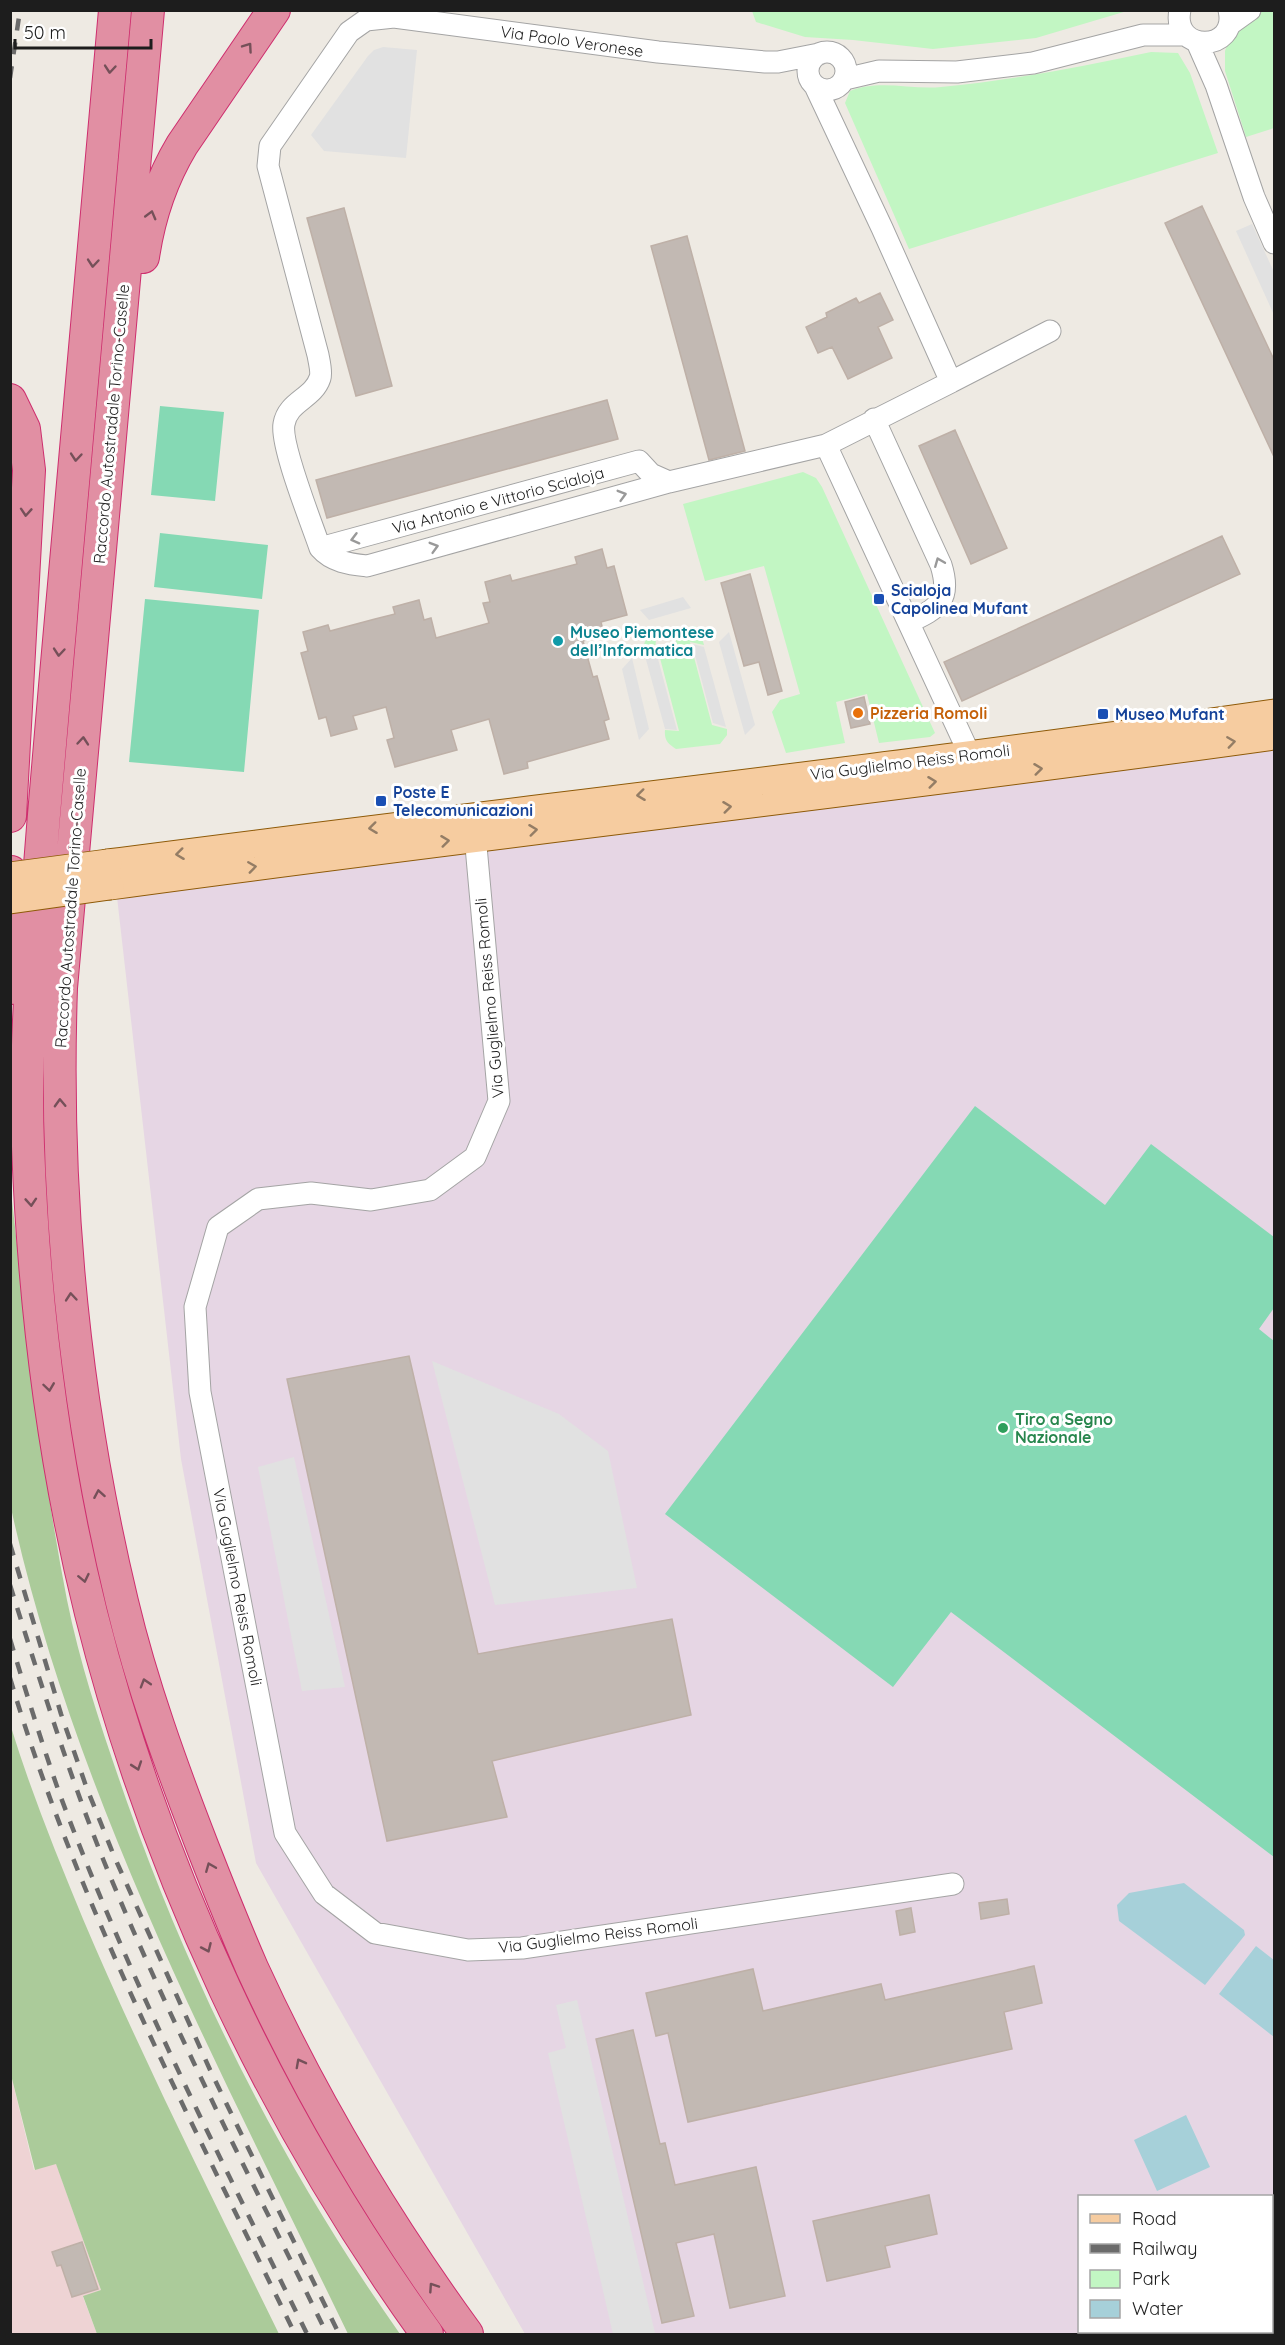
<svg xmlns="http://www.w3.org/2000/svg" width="1285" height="2345" viewBox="0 0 1285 2345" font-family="Quicksand,sans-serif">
<rect width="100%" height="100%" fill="#eeeae3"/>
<path fill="#eed3d4" d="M10,2071L34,2170L56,2163L101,2290L83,2297L97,2334H11Z"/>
<path fill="#e6d6e4" d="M1274,745V2329L1272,2331V2196H1080V2332H1270L1264,2334H525L256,1863L181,1459L117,897Z"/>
<path fill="#abcb9a" d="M10,1183C26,1323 40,1462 67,1600C81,1669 104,1736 127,1802C194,1991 285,2171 400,2334H348C219,2067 75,1800 11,1508Z
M11,1727C31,1792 57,1856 83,1919C143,2060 212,2197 279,2334H97L83,2296L101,2290L56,2164L35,2170L10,2071Z"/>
<path fill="#c2f6c3" d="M752,11H1127L1036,38L933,49L853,40L805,37L756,22Z
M1265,11H1274V128L1246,137L1225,71V51L1229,40L1252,15Z
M1151,52L1178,53L1190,73L1218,153L909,249L845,103L850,91C878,79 912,90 941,87C1012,80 1081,67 1151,52Z
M803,472L816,478L822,487L935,733L930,737L879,743L867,694L836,702L845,743L786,753L772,712L780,700L800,694L764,566L705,581L683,504Z
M695,626L700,631L704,645L690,642L712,725L727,729V735L720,744L676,749C668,744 664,740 665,730L679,731L660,658L645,654L643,647L646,639L657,633L655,648L675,644L680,628Z"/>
<path fill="#85d9b4" d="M160,406L224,412L215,501L151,495Z
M160,533L268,545L262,599L154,587Z
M145,599L259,610L244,772L129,762Z
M975,1106L1105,1205L1151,1144L1274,1237V1308L1259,1329L1274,1341V1857L951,1612L893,1687L665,1514Z"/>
<path fill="#e1e1e1" d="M383,47L417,50L406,158L324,151L311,135L368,56L374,50Z
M1252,224L1274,272V315L1236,231Z
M683,597L691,608L649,620L640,610Z
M729,632L755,725L745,735L719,642Z
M692,644L704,647L726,727L713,723Z
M645,656L658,659L677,730L665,729Z
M632,658L649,729L639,740L622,669Z
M432,1361L559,1414L608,1451L637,1588L495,1605Z
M294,1457L345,1687L302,1691L258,1467Z
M577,2000L655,2333L647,2334H613L548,2053L566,2048L556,2005Z"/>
<path fill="#a6d0d9" d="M1184,1883L1244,1930L1245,1935L1205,1985L1119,1921L1117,1905L1129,1893Z
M1256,1946L1274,1960V2037L1219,1994Z
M1186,2115L1210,2167L1157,2191L1134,2140Z"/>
<path fill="#c2b9b3" stroke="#beb0a7" stroke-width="1.5" d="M1202,206L1275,362V459L1165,223Z
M344,208L392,386L356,396L307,218Z
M687,236L745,451L709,460L651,246Z
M880,293L893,320L878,327L892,358L848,379L832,347L818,353L806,327L827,317L826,313L856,298L859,303Z
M607,400L618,439L327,518L316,480Z
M955,430L1007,548L971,564L919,446Z
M1222,536L1240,574L962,701L944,662Z
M602,549L607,568L614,566L627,615L601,622L604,635L583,641L593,677L597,676L609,719L604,721L609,739L527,762L528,768L504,774L489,719L451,730L457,750L395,767L387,740L394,738L386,707L353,716L357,729L331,736L326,717L319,719L301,653L308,651L303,632L328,625L330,631L375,619L395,614L393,607L419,600L424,620L431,618L436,638L489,623L483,603L490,602L485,582L510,575L512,581L577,564L575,557Z
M750,574L782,691L768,695L759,662L744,666L721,583Z
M864,697L870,724L851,728L845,702Z
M409,1356L478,1654L672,1619L691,1715L492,1761L507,1817L387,1841L287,1379Z
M1007,1899L1009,1914L981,1919L979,1903Z
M911,1908L915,1932L900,1935L896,1911Z
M1034,1966L1042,2003L1004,2012L1012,2049L688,2122L668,2033L656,2036L646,1993L753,1969L763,2011L881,1984L885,2000Z
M633,2030L660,2144L665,2143L675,2185L756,2167L785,2296L730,2308L714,2234L676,2243L694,2316L662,2323L596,2039Z
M929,2195L937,2234L885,2246L890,2267L827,2281L813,2221Z
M82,2242L98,2289L72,2297L61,2265L57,2266L52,2252Z"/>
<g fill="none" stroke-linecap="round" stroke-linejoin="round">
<g stroke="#a4a4a4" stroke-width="23">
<path id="minor" d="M1180,10C1171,53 1239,53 1229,10
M1229,25L1250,10
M1197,42L1216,85L1254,197L1274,243
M808 71a19 19 0 1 1 38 0a19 19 0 1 1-38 0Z
M845,79L879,71L957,72L1033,63L1143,35H1185
M816,88L882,228L951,382L826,445L669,482L367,566C350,564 332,562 320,548C312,524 280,445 284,424C288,401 313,399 320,378C322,372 319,361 318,355L268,166L270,146L349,32L366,20L394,17L658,52L765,62H778L819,54
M951,382L1050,331
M874,419L941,565C952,600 938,609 909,622
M826,445L976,768
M320,548L639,461L651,474L669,482
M474,824L499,1101L475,1157L430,1190L371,1200L311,1193L258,1199L218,1227L195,1307L200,1392L285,1833L324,1894L375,1933L468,1950L522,1948L953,1884"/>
</g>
<g stroke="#8e5a08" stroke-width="29">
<path id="major" d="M108,863C497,812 887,769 1274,713
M110,886C498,833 887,790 1274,736"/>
</g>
<g stroke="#ce2e6e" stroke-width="34">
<path id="highway" d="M115,10C95,236 75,461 55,686C48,767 41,847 35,928C29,1001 25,1073 28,1146C34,1303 53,1461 91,1613C156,1871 272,2119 427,2334
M148,10L61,988C54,1194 74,1402 122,1602C142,1686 172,1768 203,1848C219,1889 235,1929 252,1968C311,2097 384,2220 467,2334
M143,257C149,216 161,180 182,145L274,10
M10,400L24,429L29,470L10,816
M10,988L11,872"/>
</g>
<use href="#minor" stroke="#fff" stroke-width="21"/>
<use href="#major" stroke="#f6cca0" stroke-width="27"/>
<use href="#highway" stroke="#e18fa3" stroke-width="32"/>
<path stroke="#6b6b6b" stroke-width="4.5" stroke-dasharray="12 12" stroke-linecap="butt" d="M10,78L20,10
M10,1544L61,1714L86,1786L114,1856L211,2072L339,2334
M10,1585C39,1677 67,1769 103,1859C169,2021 250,2177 327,2334
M10,1639C26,1692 42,1744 60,1795C129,1980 220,2157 307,2334
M10,1678C78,1907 191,2120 295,2334"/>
<g stroke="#8e5a08" stroke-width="29" stroke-linecap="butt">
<path id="major-bridge" d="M10,876L108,863
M10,900L110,886"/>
</g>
<use href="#major-bridge" stroke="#f6cca0" stroke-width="27"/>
</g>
<defs><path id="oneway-chevron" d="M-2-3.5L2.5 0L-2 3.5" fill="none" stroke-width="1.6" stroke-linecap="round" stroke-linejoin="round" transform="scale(1.5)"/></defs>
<g stroke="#755059">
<use href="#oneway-chevron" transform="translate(248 47) rotate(-55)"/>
<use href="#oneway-chevron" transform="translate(110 69) rotate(95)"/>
<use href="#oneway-chevron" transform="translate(151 215) rotate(-75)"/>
<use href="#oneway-chevron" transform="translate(93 263) rotate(95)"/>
<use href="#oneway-chevron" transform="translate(76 457) rotate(95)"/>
<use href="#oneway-chevron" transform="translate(26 512) rotate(94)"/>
<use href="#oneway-chevron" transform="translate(59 652) rotate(95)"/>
<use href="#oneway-chevron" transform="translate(83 741) rotate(-85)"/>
<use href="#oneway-chevron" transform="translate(60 1103) rotate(-92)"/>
<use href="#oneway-chevron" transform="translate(31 1202) rotate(86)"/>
<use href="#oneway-chevron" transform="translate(71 1297) rotate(-95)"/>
<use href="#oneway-chevron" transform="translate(49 1387) rotate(82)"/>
<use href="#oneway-chevron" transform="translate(99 1494) rotate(-100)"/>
<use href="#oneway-chevron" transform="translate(84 1578) rotate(78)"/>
<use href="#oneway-chevron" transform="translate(145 1683) rotate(-107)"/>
<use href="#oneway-chevron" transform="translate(137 1766) rotate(71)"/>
<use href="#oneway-chevron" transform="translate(210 1867) rotate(-112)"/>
<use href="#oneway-chevron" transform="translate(207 1948) rotate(66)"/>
<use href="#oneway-chevron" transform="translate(300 2063) rotate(-118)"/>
<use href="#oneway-chevron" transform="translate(433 2287) rotate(-124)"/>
</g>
<g stroke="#999">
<use href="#oneway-chevron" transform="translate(622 495) rotate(-16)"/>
<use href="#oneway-chevron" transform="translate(355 539) rotate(165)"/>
<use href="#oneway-chevron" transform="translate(434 547) rotate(-16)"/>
<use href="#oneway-chevron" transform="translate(939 562) rotate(-112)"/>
</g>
<g stroke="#947d65">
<use href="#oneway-chevron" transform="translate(1231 742) rotate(-8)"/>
<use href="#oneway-chevron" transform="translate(1038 769) rotate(-7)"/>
<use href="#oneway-chevron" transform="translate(932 782) rotate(-7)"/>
<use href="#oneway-chevron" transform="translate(641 795) rotate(173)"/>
<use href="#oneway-chevron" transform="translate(727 807) rotate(-7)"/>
<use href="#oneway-chevron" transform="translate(373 828) rotate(173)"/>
<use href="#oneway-chevron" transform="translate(533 830) rotate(-7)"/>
<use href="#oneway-chevron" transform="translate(445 841) rotate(-7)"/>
<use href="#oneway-chevron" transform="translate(180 854) rotate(173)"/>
<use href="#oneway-chevron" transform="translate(252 867) rotate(-8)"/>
</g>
<g fill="#1a4fb4" stroke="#fff" stroke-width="2">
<rect x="873" y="593" width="12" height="12" rx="3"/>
<rect x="1097" y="708" width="12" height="12" rx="3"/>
<rect x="375" y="795" width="12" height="12" rx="3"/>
</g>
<circle fill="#0f9aa8" stroke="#fff" stroke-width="2" cx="558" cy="641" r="6"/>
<circle fill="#e8710a" stroke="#fff" stroke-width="2" cx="858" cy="713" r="6"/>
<circle fill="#2e9e5b" stroke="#fff" stroke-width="2" cx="1003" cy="1428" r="6"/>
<g text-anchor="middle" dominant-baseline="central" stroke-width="6" stroke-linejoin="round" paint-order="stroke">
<g font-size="16" fill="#1d1d1d" stroke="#fff">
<text transform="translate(572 41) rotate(8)">Via Paolo Veronese</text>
<text transform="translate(111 424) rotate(-85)">Raccordo Autostradale Torino-Caselle</text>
<text transform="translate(498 500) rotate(-15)">Via Antonio e Vittorio Scialoja</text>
<text transform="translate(910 762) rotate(-7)">Via Guglielmo Reiss Romoli</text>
<text transform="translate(70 908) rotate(-86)">Raccordo Autostradale Torino-Caselle</text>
<text transform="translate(489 998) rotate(-95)">Via Guglielmo Reiss Romoli</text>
<text transform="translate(238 1587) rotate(79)">Via Guglielmo Reiss Romoli</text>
<text transform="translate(598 1935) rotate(-7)">Via Guglielmo Reiss Romoli</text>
</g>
<g font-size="16" font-weight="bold" fill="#164399" stroke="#fff" text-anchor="start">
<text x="891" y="590">Scialoja<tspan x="891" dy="18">Capolinea Mufant</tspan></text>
<text x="1115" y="714">Museo Mufant</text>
<text x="393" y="792">Poste E<tspan x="393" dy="18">Telecomunicazioni</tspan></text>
</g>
<g font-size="16" font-weight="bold" fill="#0d838f" stroke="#fff" text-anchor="start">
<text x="570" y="632">Museo Piemontese<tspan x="570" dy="18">dell’Informatica</tspan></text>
</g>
<g font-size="16" font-weight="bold" fill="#c56008" stroke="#fff" text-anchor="start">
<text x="870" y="713">Pizzeria Romoli</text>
</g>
<g font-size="16" font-weight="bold" fill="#27864d" stroke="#fff" text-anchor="start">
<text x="1015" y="1419">Tiro a Segno<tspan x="1015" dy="18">Nazionale</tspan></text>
</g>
</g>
<rect width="1285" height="2345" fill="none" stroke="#1d1d1d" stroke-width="24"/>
<rect x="1078" y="2195" width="195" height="138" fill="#ffffff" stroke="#a5a5a5" stroke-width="1.5"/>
<rect x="1090" y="2214" width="30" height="9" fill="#f6cca0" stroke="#a5a5a5" stroke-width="1.5"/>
<text x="1132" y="2225" font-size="18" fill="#1d1d1d">Road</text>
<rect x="1090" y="2244" width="30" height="9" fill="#6b6b6b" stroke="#a5a5a5" stroke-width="1.5"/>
<text x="1132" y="2255" font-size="18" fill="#1d1d1d">Railway</text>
<rect x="1090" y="2270" width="30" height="18" fill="#c2f6c3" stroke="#a5a5a5" stroke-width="1.5"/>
<text x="1132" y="2285" font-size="18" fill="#1d1d1d">Park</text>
<rect x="1090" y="2300" width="30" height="18" fill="#a6d0d9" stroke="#a5a5a5" stroke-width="1.5"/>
<text x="1132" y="2315" font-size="18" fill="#1d1d1d">Water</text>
<path d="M15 39v9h136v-9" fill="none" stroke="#1d1d1d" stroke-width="3"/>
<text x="24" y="39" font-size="18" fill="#1d1d1d" stroke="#ffffff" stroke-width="4.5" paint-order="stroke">50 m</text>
</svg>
